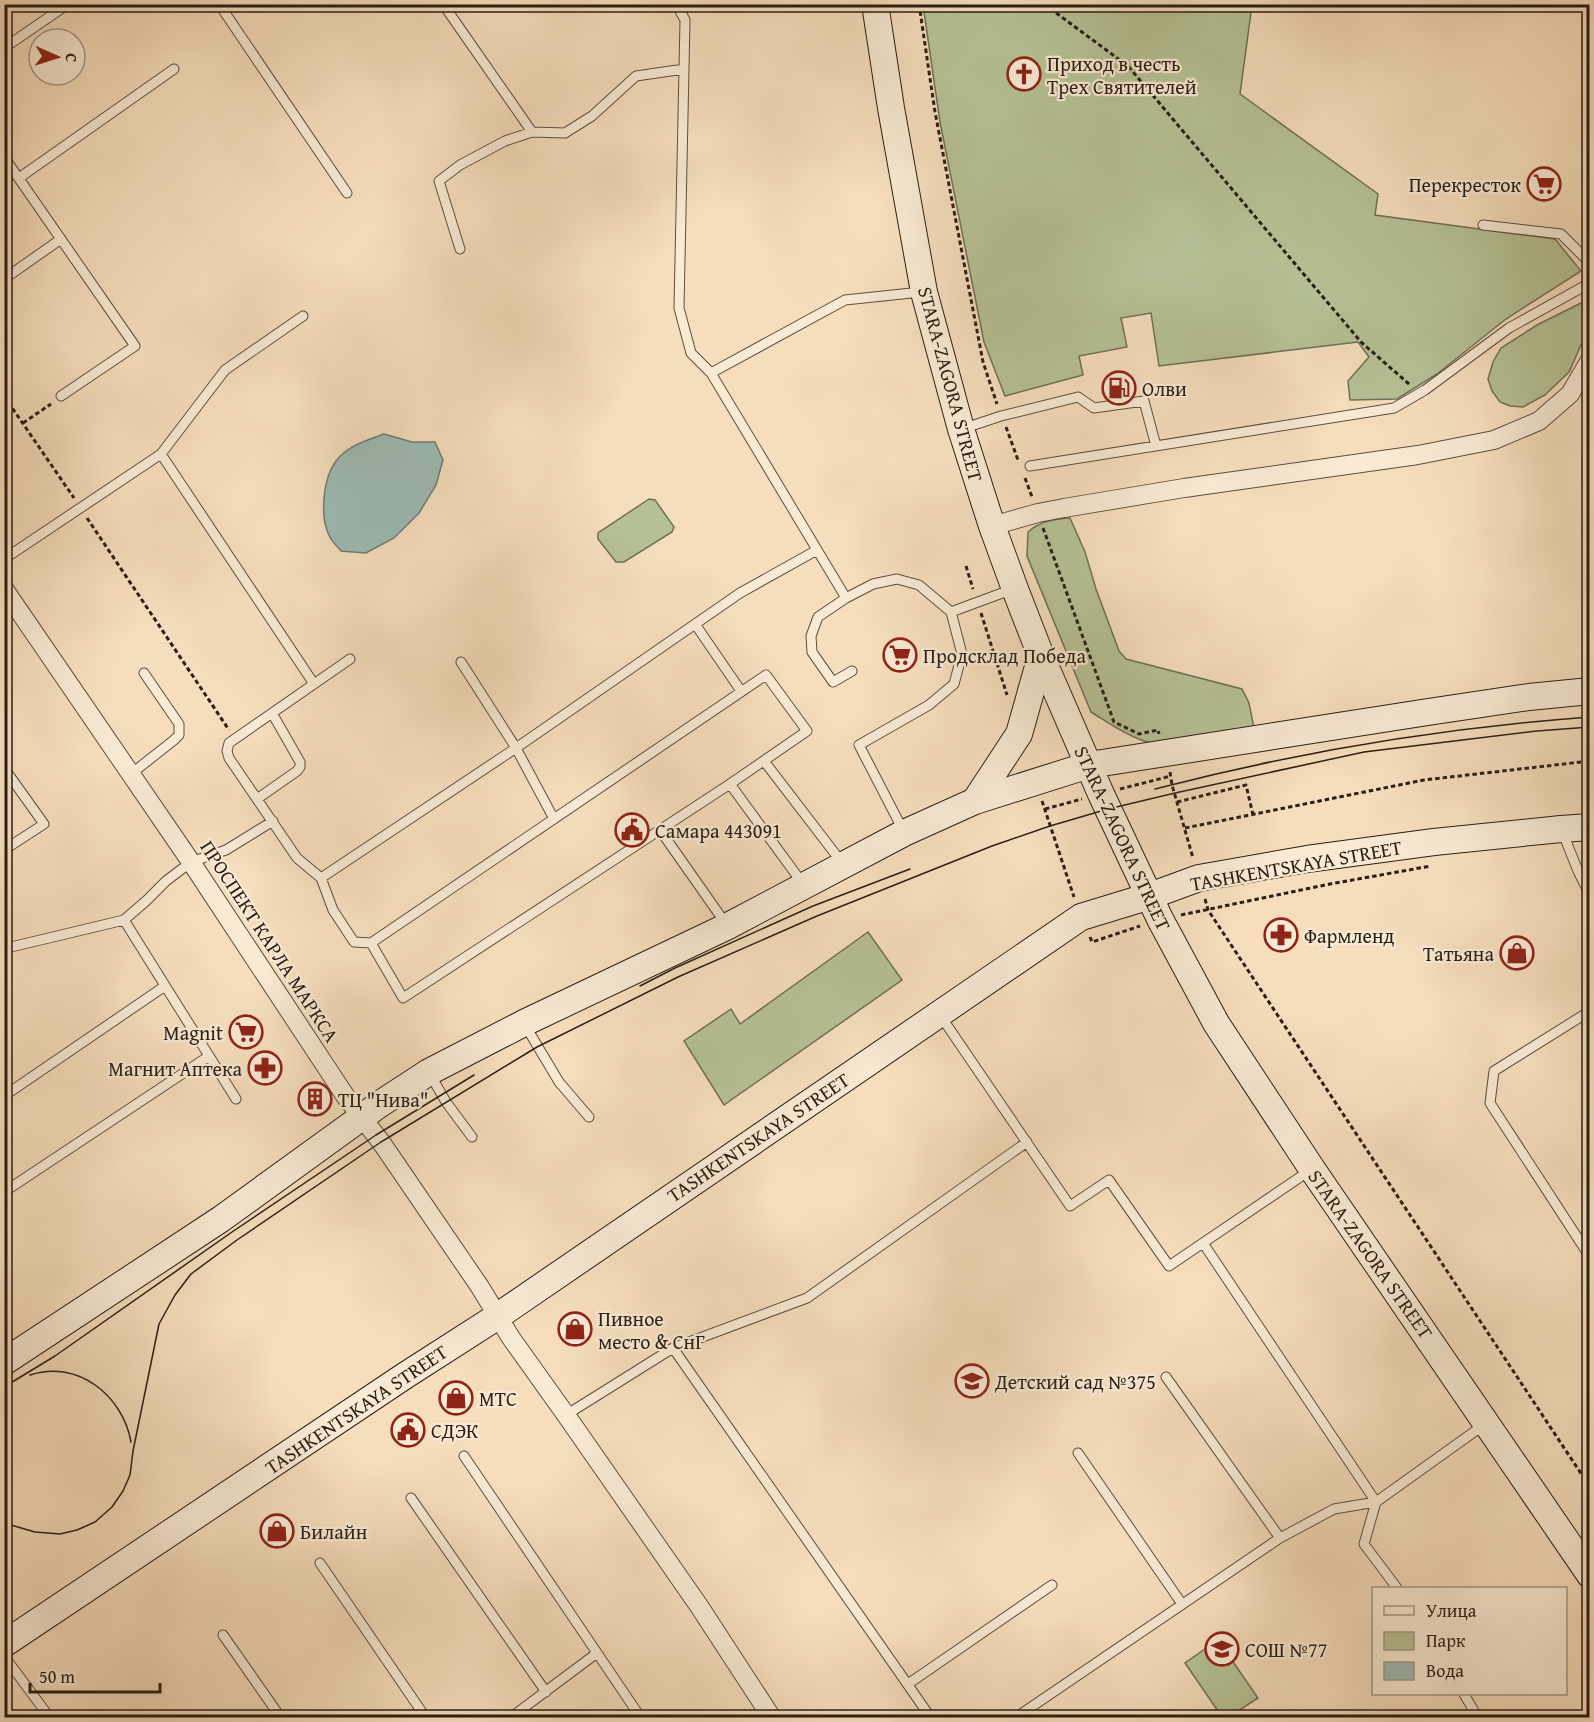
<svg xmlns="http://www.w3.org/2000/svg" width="1594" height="1722" viewBox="0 0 1594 1722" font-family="'Gentium Book Plus',serif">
<rect width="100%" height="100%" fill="#f6debd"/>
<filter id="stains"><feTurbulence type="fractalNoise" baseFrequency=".00333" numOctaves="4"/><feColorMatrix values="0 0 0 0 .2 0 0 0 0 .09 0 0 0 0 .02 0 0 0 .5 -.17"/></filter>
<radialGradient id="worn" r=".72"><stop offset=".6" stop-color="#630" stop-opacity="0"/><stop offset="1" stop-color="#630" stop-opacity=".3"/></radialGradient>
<path fill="#b6c296" stroke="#6f7056" stroke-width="1.5" d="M923,5H1252L1240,94L1378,194L1375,215L1555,239L1581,271L1506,319L1437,374L1397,399L1350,400L1348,381L1369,357L1358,342L1159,366L1151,313L1121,318L1127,347L1079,356L1083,375L1005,396L984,342L940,122Z
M1589,299V327L1569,372L1545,395L1523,407L1510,406L1500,402L1492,391L1488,379L1493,362L1501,348L1537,325Z
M649,499L655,500L674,527L672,532L624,562H616L598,539V533Z
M1070,518L1085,552L1096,589L1119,651L1126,659L1242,689L1249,703L1254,728C1224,734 1172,749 1144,741C1125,735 1107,722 1091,712L1027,556L1028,532C1040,521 1054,519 1070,518Z
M868,932L902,980L724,1105L684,1041L731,1009L740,1024Z
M1218,1640L1258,1698L1229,1717H1222L1185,1663Z"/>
<path fill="#9dbbb5" stroke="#6e7c75" stroke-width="1.5" d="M384,434L412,442H435L443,460L436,485L419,513L394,538L366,553L341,551C338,547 332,542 330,537C319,518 323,478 336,461C347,446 367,440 384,434Z"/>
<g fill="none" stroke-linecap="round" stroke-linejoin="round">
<g stroke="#5c4e3f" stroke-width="11">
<path id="lane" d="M219,4L347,193
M443,4L532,132
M676,4L685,20L679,308L691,353L711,373L846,598
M4,48L68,4
M4,157L135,346L61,396
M19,178L174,69
M1483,225L1561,234L1590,263
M460,249L439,181L460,165L505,141L532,132L565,133L592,116L636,76L684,69
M4,279L61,239
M711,373L845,300L921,292
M962,429L1001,416L1078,397L1094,408L1144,401L1156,446
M161,454L314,684
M1030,466L1394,408L1425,390L1509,328L1590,283
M4,559L161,454L225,370L303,316
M695,624L741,691
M350,659L229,743L227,751L229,758L297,858L321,878L333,910L354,942L371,943L766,675L807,731L730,784L403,998L371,943
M461,662L516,748L554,819
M852,671L833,682L812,652L811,636L818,617L846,598L873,584L897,579L919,585L951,612
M764,761L843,864
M4,768L44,824L4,850
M131,774L174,740L179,735V724L144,673
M730,784L803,884
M257,799L297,771L300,767V762L272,713
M660,830L726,924
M1562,831L1578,871L1590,895
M904,832L859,745L929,705L954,684L962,654L951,612L1013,589
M321,878L516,748L740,593L817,550
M124,920L236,1099
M4,946L11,947L124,920L146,901L166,881L191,862L226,850L273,821
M1590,1011L1494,1071L1490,1103L1590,1257
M940,1015L1070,1206L1109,1180L1169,1266L1312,1169
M525,1025L559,1082L589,1117
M430,1074L446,1102L472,1137
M4,1096L165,986
M4,1192L209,1056
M1203,1243L1376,1502L1364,1544L1397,1588
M673,1348L931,1718
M1166,1377L1280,1538
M566,1415L673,1348L807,1298L1027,1142
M1078,1453L1182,1604
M464,1456L641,1718
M411,1498L546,1692
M320,1563L426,1718
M223,1635L281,1718
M4,1656L50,1718
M908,1684L1052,1585
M1464,1694L1478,1718
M510,1718L597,1653
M1015,1718L1280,1538L1334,1509L1376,1502L1485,1424"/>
</g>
<g stroke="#5c4e3f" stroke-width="20">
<path id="street" d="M992,526L1038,513L1064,508L1184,488L1418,455L1494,440L1539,421L1570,394L1590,360
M4,589L191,862L346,1097L381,1142L480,1287L511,1338L566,1415L699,1606L772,1718"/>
</g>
<g stroke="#281e15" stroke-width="28">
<path id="secondary" d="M875,4L891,108L924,292L961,429L992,526L1015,589L1041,656L1101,794L1160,919L1216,1023L1312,1169L1590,1575
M975,801L1019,734L1041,656
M4,1362L221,1219L380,1104L429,1072L524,1023L728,926L904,833L975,801L1089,765L1428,712L1529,697L1590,691
M4,1644L406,1375L498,1316L1081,917L1150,896L1199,878L1307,859L1434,842L1561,829L1590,827"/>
</g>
<path stroke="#281e15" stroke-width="3" stroke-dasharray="4.5 3" stroke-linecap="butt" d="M919,4L935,112L983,362L997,404
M1044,4L1128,66L1361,342L1409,384
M4,396L74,498
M23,423L51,404
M1006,427L1018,460
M1025,478L1032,497
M87,518L229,730
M1043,528L1114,722L1139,734L1158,730L1159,734
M966,566L973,589
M981,613L1007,695
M1170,772L1172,785L1193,858
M1120,789L1171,776
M1042,801L1074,897
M1177,802L1246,785L1253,815
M1045,809L1082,799
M1185,828L1424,780L1590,761
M1205,899L1208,910L1590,1487
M1181,915L1330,884L1431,866
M1090,937L1092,942L1140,926"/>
<use href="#lane" stroke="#f9ead4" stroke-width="9"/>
<use href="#street" stroke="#f9ead4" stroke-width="18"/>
<use href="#secondary" stroke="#f9ead4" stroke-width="26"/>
<path stroke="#281e15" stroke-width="1.5" d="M1155,789C1297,752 1443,728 1590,717
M640,986L675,968L813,906L910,869
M30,1375C78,1359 123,1396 131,1442
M4,1387L55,1356L232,1232L376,1135L474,1075
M4,1523L35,1532L60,1534L77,1530L95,1522L112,1507L123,1491L130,1475L133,1451L159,1324L175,1295L191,1274L237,1240L381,1142L537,1047L678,977L817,916L992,846L1050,826L1108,809L1175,793L1364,752L1537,731L1590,727"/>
</g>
<defs>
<g id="church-ring" transform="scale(1.725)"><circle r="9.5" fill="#f9ead4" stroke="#8f2418" stroke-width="1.5"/><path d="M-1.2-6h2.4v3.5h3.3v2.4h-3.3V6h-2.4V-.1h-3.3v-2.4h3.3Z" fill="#8f2418"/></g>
<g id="supermarket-ring" transform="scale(1.725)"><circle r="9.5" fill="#f9ead4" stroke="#8f2418" stroke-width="1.5"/><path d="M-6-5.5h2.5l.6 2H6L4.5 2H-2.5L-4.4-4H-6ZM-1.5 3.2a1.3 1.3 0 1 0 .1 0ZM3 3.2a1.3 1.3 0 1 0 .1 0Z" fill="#8f2418"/></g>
<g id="fuel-ring" transform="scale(1.725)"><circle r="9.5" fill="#f9ead4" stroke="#8f2418" stroke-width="1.5"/><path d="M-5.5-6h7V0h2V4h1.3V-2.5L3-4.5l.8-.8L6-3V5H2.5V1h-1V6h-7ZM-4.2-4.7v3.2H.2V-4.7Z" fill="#8f2418"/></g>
<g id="civic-ring" transform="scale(1.725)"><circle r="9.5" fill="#f9ead4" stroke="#8f2418" stroke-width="1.5"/><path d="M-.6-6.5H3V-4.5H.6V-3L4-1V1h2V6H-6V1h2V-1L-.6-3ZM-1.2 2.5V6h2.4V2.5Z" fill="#8f2418"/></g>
<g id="pharmacy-ring" transform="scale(1.725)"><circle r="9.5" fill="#f9ead4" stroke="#8f2418" stroke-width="1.5"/><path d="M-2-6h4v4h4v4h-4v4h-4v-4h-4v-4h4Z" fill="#8f2418"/></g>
<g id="shop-ring" transform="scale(1.725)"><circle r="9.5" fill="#f9ead4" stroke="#8f2418" stroke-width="1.5"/><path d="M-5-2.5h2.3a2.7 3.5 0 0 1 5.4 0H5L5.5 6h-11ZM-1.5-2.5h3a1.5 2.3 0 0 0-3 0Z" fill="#8f2418"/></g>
<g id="building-ring" transform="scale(1.725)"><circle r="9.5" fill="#f9ead4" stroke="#8f2418" stroke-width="1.5"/><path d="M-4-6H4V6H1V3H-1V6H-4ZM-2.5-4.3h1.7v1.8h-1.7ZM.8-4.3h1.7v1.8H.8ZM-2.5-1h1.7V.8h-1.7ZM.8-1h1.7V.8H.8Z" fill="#8f2418"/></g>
<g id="school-ring" transform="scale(1.725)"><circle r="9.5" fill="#f9ead4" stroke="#8f2418" stroke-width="1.5"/><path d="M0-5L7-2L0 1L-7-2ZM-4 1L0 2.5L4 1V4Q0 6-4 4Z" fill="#8f2418"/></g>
</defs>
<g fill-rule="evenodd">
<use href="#church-ring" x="1024" y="74"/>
<use href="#supermarket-ring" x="1544" y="184"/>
<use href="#fuel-ring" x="1119" y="388"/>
<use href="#supermarket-ring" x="900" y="655"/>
<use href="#civic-ring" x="632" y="830"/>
<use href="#pharmacy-ring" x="1281" y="935"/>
<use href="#shop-ring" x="1517" y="953"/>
<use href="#supermarket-ring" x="246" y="1032"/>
<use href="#pharmacy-ring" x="265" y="1068"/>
<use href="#building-ring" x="315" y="1099"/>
<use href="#shop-ring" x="575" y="1329"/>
<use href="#school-ring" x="972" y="1381"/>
<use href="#shop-ring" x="456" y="1398"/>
<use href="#civic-ring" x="408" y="1430"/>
<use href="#shop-ring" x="277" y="1531"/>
<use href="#school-ring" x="1222" y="1649"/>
</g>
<g text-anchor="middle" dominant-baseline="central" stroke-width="4.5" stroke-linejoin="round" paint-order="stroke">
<g font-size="20" fill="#281e15" stroke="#f9ead4" text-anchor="start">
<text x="1047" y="63">Приход в честь<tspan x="1047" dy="23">Трех Святителей</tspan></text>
<text x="1521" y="184" text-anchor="end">Перекресток</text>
<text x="1142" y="388">Олви</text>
<text x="923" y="655">Продсклад Победа</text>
<text x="655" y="830">Самара 443091</text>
<text x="1304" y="935">Фармленд</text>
<text x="1494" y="953" text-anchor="end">Татьяна</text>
<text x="223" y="1032" text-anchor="end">Magnit</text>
<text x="242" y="1068" text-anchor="end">Магнит Аптека</text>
<text x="338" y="1099">ТЦ "Нива"</text>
<text x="598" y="1318">Пивное<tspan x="598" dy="23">место &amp; СнГ</tspan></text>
<text x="995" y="1381">Детский сад №375</text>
<text x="479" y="1398">МТС</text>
<text x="431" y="1430">СДЭК</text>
<text x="300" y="1531">Билайн</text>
<text x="1245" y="1649">СОШ №77</text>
</g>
<g font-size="20" fill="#281e15" stroke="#f9ead4">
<text transform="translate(951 384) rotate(75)">STARA-ZAGORA STREET</text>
<text transform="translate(1123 838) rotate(65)">STARA-ZAGORA STREET</text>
<text transform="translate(1296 865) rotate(-10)">TASHKENTSKAYA STREET</text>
<text transform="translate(270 941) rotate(57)">ПРОСПЕКТ КАРЛА МАРКСА</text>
<text transform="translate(758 1137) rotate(-34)">TASHKENTSKAYA STREET</text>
<text transform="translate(1371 1254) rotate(55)">STARA-ZAGORA STREET</text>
<text transform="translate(356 1409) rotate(-34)">TASHKENTSKAYA STREET</text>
</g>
</g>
<rect width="1594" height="1722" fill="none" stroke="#f6debd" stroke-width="24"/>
<rect x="6" y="6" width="1582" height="1710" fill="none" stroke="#281e15" stroke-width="3"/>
<rect x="12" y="12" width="1570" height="1698" fill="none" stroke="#281e15" stroke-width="1.5"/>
<rect x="1372" y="1587" width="195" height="108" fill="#f9ead4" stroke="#a59888" stroke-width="1.5"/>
<rect x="1384" y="1606" width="30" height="9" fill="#f9ead4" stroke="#a59888" stroke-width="1.5"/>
<text x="1426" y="1617" font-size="18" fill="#281e15">Улица</text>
<rect x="1384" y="1632" width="30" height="18" fill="#b6c296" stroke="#a59888" stroke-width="1.5"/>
<text x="1426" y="1647" font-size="18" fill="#281e15">Парк</text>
<rect x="1384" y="1662" width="30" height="18" fill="#9dbbb5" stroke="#a59888" stroke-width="1.5"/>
<text x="1426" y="1677" font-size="18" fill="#281e15">Вода</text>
<g transform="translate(57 57) rotate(93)"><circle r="28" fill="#f9ead4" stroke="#a59888" stroke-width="1.5"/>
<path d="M0-4.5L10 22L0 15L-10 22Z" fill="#8f2418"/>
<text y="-9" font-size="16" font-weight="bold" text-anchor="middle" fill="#281e15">С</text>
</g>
<path d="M30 1683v9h130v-9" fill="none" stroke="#281e15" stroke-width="3"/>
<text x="39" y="1683" font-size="18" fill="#281e15" stroke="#f9ead4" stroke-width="4.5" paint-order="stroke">50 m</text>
<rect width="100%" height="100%" filter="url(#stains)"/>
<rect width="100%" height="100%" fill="url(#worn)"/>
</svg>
